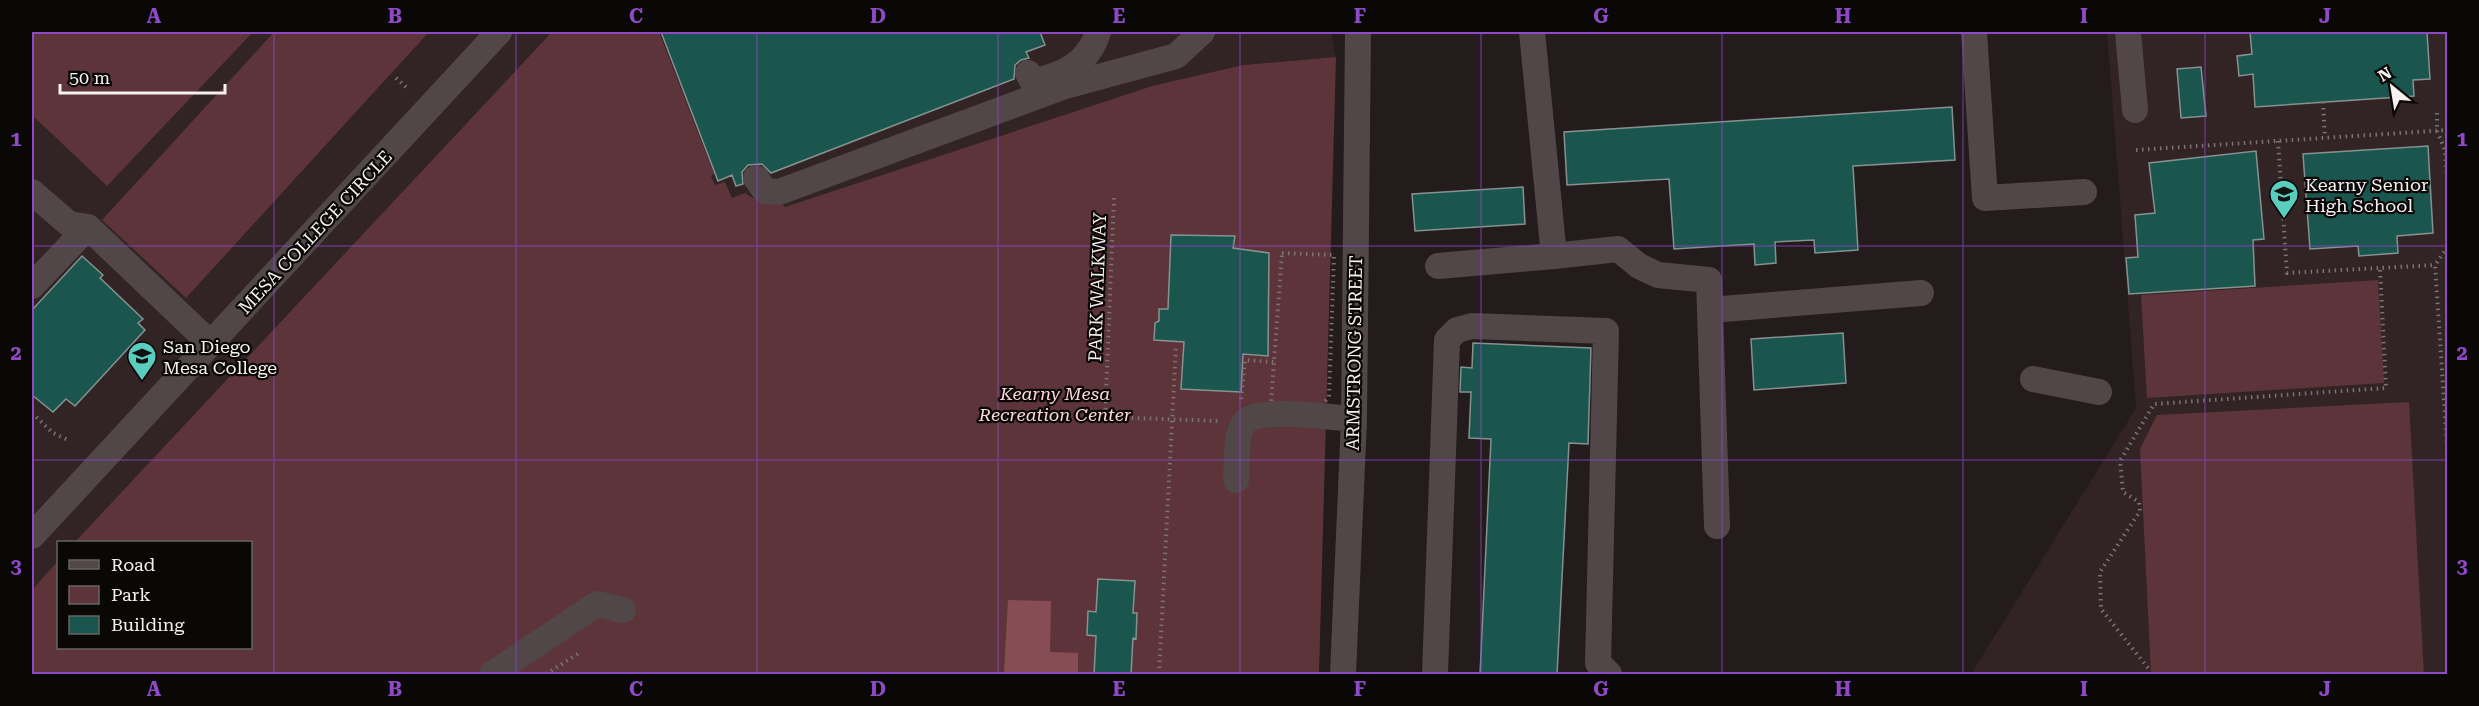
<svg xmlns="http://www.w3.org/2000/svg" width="2479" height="706" viewBox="0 0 2479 706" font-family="'Roboto Serif',serif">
<rect width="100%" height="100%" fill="#241b1c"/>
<path fill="#322325" d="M32,32H1331L1336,57L1243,65L1152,86L750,219L104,542H58V591L32,621Z
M2107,32H2447V674H1971L2136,408Z"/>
<path fill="#5d3439" d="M32,32H253L107,186L32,115Z
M274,32H429L186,298L102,220Z
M552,32H659L714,174L711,176L715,185L725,182L732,198L745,193C756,201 763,201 776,198L785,207L1152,86L1243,65L1336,57L1319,674H32V590L58,561V648H250V542H75Z
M2378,280L2384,383L2147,398L2141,295Z
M2409,402L2424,674H2151L2140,449L2157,415Z"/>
<path fill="#864d54" d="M1008,600L1051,601L1050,652L1078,653V674L1004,673Z"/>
<path fill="#1a554e" stroke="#869290" stroke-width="1.5" d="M661,32H1040L1045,45L1026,52L1029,58L1021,60L1015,65L1014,79L771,173L762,164L748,165L742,172L743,184L736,186L732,175L718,181Z
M2250,32H2427L2430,79L2413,80L2414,96L2255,107L2253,74L2239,76L2237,56L2252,54Z
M2201,67L2206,116L2181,118L2177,69Z
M1952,107L1955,160L1853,166L1858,250L1815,253L1814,240L1775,242L1776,263L1755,265L1754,244L1674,249L1669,179L1567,185L1564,132Z
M2428,146L2433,233L2397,236L2398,253L2359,256L2358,246L2310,249L2303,154Z
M2256,151L2264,239L2253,240L2255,286L2129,294L2126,258L2138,257L2135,215L2155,213L2149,163Z
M1523,187L1525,224L1415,231L1412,194Z
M1171,235L1235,236L1233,248L1269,253L1268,356L1243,354L1241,392L1181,389L1184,342L1154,340L1155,323L1159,321V309H1168Z
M82,256L103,275L100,278L143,319L138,323L145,330L75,406L66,399L53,412L32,395V310Z
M1843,333L1846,383L1754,390L1751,339Z
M1473,343L1591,348L1588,444L1569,443L1557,675H1480L1491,439L1469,438L1471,392H1460L1461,367L1472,368Z
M1098,579L1135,581L1133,613H1137L1136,639L1133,638L1131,675H1094L1096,636L1087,635L1088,611L1096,612Z"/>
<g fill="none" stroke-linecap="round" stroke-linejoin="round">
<path stroke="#7b7474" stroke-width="4" stroke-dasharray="1.5 4.5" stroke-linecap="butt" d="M396,78L406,87
M2323,102L2325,138
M2437,113V131L2445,150L2448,192
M32,133L35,136
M2278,141L2287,273L2435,265
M2136,150L2448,130
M1114,198L1105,417L1220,421
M2448,247L2435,265L2448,461
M1282,253L1334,255L1329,397L1322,405L1271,403Z
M1241,399L1245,360L1274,362
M32,413L53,433L70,441
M546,674L579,653
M1159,674L1176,345
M2148,674V668L2101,609L2100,572L2140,511L2139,502L2123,492L2120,461L2154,404L2386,388L2380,268"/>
<path stroke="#514748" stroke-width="26" d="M1974,32L1985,198L2084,192
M2128,32L2135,110
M1028,73L1031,79C1037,81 1043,79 1050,77C1073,70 1091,56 1098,32
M756,178L765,191L779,192L1062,87L1176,56L1202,32
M32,192L69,224L88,227L211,344
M1554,256L1618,249L1639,266L1658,275L1709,280L1717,526
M1438,266L1554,256L1532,32
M32,286L88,227
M1710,310L1921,293
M2033,379L2099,392
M1236,480C1237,466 1235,430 1246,421C1261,408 1332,417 1354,419
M32,536L499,32
M492,674L597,604L623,610
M1343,674L1354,419L1358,32
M1435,674L1447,340L1457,330L1472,326L1606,331L1598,663L1609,674"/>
</g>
<path fill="none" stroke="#8d49c6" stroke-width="1.5" stroke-opacity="0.55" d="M274,32V674M516,32V674M757,32V674M998,32V674M1240,32V674M1481,32V674M1722,32V674M1963,32V674M2205,32V674M32,246H2448M32,460H2448"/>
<defs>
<g id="school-pin" transform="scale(1.5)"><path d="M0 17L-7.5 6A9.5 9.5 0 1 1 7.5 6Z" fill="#59cebf" stroke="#0a0707"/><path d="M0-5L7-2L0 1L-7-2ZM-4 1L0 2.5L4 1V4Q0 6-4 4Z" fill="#111"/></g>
<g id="university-pin" transform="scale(1.5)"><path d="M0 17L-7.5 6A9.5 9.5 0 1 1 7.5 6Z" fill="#59cebf" stroke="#0a0707"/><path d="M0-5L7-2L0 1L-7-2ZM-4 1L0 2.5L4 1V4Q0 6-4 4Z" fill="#111"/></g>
</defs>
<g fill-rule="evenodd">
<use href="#school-pin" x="2284" y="194"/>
<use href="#university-pin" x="142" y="356"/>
</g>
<g text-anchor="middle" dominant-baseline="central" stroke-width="4.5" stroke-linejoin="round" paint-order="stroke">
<g font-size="18" fill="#f6f0f0" stroke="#0a0707" text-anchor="start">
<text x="2305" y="184">Kearny Senior<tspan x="2305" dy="21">High School</tspan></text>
<text x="163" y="346">San Diego<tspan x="163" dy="21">Mesa College</tspan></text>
</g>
<g font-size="18" fill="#f6f0f0" stroke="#0a0707">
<text transform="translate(315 232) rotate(-47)">MESA COLLEGE CIRCLE</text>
<text transform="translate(1097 287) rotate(-88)">PARK WALKWAY</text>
<text transform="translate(1354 353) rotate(-89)">ARMSTRONG STREET</text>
</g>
<g font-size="18" font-style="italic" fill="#fed8db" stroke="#0a0707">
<text x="1055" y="393">Kearny Mesa<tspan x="1055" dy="21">Recreation Center</tspan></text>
</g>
</g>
<rect width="2479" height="706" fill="none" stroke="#0a0707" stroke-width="66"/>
<rect x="57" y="541" width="195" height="108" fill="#0a0707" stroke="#686464" stroke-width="1.5"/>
<rect x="69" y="560" width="30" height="9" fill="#514748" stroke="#686464" stroke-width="1.5"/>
<text x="111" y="571" font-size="18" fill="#f6f0f0">Road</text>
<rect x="69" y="586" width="30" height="18" fill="#5d3439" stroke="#686464" stroke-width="1.5"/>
<text x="111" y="601" font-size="18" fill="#f6f0f0">Park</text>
<rect x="69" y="616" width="30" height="18" fill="#1a554e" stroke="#686464" stroke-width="1.5"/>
<text x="111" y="631" font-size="18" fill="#f6f0f0">Building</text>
<g transform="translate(2392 87) rotate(330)" stroke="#0a0707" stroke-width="4.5" paint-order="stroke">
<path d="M0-4.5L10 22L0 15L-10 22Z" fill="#f6f0f0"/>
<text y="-9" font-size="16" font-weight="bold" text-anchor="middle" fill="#f6f0f0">N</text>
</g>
<path d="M60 84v9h165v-9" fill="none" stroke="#f6f0f0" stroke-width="3"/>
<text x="69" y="84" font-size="18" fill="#f6f0f0" stroke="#0a0707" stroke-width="4.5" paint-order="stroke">50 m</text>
<rect x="33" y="33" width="2413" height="640" fill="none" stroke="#8d49c6" stroke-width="2"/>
<g font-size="20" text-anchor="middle" font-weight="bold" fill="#8d49c6">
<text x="154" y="23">A</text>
<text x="395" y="23">B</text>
<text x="636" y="23">C</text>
<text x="878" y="23">D</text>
<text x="1119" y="23">E</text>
<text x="1360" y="23">F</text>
<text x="1601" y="23">G</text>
<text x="1843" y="23">H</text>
<text x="2084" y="23">I</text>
<text x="2325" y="23">J</text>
<text x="16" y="146">1</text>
<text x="2462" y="146">1</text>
<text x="16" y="360">2</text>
<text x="2462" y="360">2</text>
<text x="16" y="573">3</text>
<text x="2462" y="573">3</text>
<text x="154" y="696">A</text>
<text x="395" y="696">B</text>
<text x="636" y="696">C</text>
<text x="878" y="696">D</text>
<text x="1119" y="696">E</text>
<text x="1360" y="696">F</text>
<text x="1601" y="696">G</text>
<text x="1843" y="696">H</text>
<text x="2084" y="696">I</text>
<text x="2325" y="696">J</text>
</g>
</svg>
